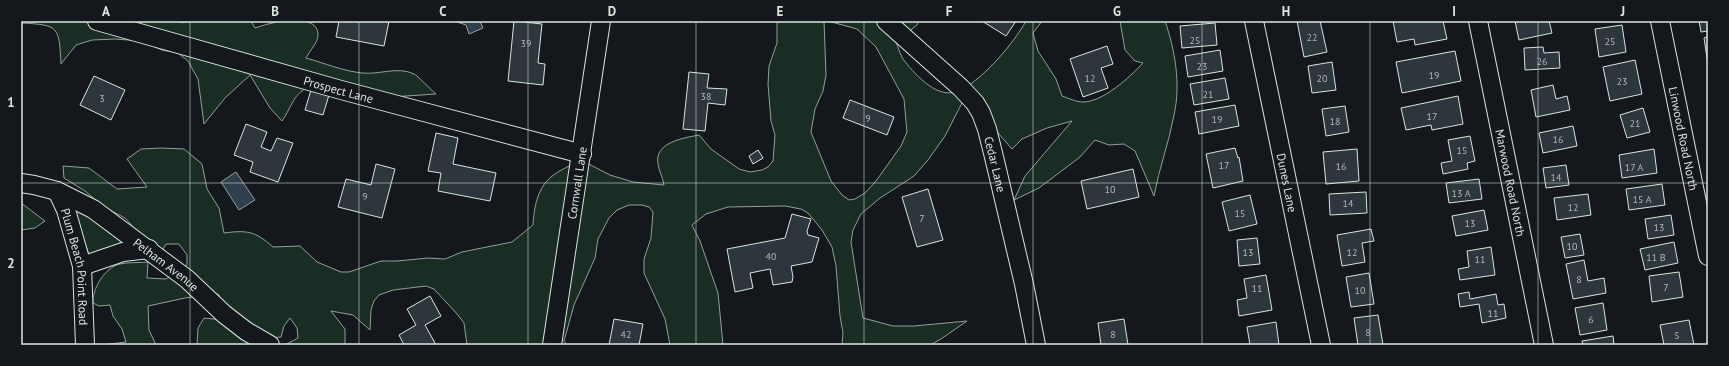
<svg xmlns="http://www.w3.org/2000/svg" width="1729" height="366" viewBox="0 0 1729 366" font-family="'PT Sans',sans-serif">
<rect width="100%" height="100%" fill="#14181c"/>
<path fill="#1a2d24" stroke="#939e99" d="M21,21H179L182,23L187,21H251L255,28C268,23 315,11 318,33C319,42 310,50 306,58C324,63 343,71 362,73C379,75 398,66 414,74C417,75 431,90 436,94L391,97L311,85C292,95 293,105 282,121L270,108L250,75L225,98L204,124L198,79L188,61L178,53L162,50L141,41L115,39L92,40L76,45L61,64C59,26 59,25 21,23Z
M777,21H824L826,75L823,91L815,109L811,132L831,181L842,195L849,200L855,199L865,193L876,181L901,146L907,132L904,99L876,47L857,29L828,21H919L917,25L896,42C898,47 900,54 903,59C913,72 935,98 955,92C979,85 1014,43 1026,21H1042L1033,33L1038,51L1056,79L1062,96C1068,98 1076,102 1083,102C1103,102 1130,77 1143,63L1135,61L1125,50L1120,21H1165C1175,50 1181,84 1174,115C1169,143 1159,168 1154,196L1135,151L1124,144L1109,145L1095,140L1080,157L1039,188L1014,200L1025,176L1072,121L1047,128L1022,139L1012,149L999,134L989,119L962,103L945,136L928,160L914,176L880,198L861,214L853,230L851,242L863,318L893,326H914L967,321L941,339L930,345H842L843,333L840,316L836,266L832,247L822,230L808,213L801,209L785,206L728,207L706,214L692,225L700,241L718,293L723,345H670L665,319L644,273V259L651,238L653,212L649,207L642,205H629L617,210L609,218L598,239L595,258L574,305L564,341L567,345H467L464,323L458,315L434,289L426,286L393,290L379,295L374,301L371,310L370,330L353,315L331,311L345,329V345H285L298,338L297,328L290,318L284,326L281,337L269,338L258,345H197L198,328L204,318L214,319L223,321L225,304L218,294L185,298L148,306L149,330L156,345H102L126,342L122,329L113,316L110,305L99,306L93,303C92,289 105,267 120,264C129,262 139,263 148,262L147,278L166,279L187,265V255L179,244H166L162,251L149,244L125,218L104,207L85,191L64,178L63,166L89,168L117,189L147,187L127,159L141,149L161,148L184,149L202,164L207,189L219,208L224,233C247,230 255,231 273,247L300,246L317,262L341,272H349L381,261H397L428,258L445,259L462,252L512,242L533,225C534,208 537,189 551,177C559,170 572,165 581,160L610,175L633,182L664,185C663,178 659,171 658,164C654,142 684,138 699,135L711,149L739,169L750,172L762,170L768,167L773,161L775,135L771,121L768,84L769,66L777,43Z
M21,203L45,221L35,228L21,230Z
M67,205L100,217L132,246L90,257L79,227Z"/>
<path fill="#2f3f4d" stroke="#939e99" d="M454,21H480L483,28L469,34L466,25Z
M236,172L255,200L239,210L221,182Z"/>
<path fill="#2c363c" stroke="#d8e6dc" d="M339,21H389L384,46L336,37Z
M514,21L542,24L538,63L545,64L543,85L508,81Z
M982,21H1016L1006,36Z
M1297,21H1320L1327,52L1304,57Z
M1393,21H1443L1447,39L1415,45L1414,39L1397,42Z
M1515,21H1549L1552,33L1519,40Z
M1699,21H1708V31L1701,32Z
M1215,23L1217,45L1182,48L1180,26Z
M1622,25L1626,52L1599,57L1595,29Z
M1708,37V58H1707L1704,38Z
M1107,46L1113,64L1101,68L1108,88L1083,97L1070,59Z
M1543,47L1544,53L1559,52L1560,68L1525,70L1524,48Z
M1220,50L1223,71L1188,77L1185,56Z
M1455,51L1461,81L1402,93L1396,62Z
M1635,60L1642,94L1610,101L1603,67Z
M1332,62L1336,90L1312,93L1308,66Z
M689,72L709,74L707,88L727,89L725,105L708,103L705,131L683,129Z
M94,76L125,90L111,120L80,105Z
M1225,78L1229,99L1194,105L1190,84Z
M1553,85L1556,99L1567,96L1570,110L1536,117L1531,90Z
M311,90L329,95L323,115L305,110Z
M1458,96L1463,124L1432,130L1431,125L1406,130L1401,108Z
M850,100L894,117L887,135L843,118Z
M1235,105L1239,126L1199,134L1195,112Z
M1345,106L1349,132L1326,136L1322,109Z
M1643,108L1650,132L1627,138L1620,115Z
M246,124L267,132L261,147L271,151L277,138L293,143L278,182L250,172L253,162L234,155Z
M1573,126L1577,146L1543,153L1539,133Z
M436,133L458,138L453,164L496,173L490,201L438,191L441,173L428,171Z
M1470,136L1475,161L1467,163L1468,169L1443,174L1441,163L1452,161L1448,140Z
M1235,148L1238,158L1239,157L1243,181L1213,188L1206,154Z
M1357,149L1359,181L1326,184L1323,152Z
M1654,149L1657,173L1622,178L1619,155Z
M758,150L763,158L753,164L749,156Z
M376,164L395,169L382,218L338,207L346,179L371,185Z
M1566,165L1569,185L1546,188L1543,168Z
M1133,169L1139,197L1087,209L1081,181Z
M1479,179L1482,199L1449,203L1446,183Z
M1662,184L1665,205L1629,210L1626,189Z
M928,189L943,240L917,247L902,197Z
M1366,192L1367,213L1330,215L1329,194Z
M1588,194L1591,215L1557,220L1554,198Z
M1250,195L1257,224L1229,231L1222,202Z
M1484,210L1488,230L1456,236L1452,216Z
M792,214L811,219L807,231L808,235L819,238L812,262L791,266L793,277L792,282L773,285L770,269L750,273L753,288L735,292L727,249L785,238Z
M1671,215L1674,235L1648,239L1645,219Z
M1371,229L1374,241L1362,243L1365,262L1342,266L1337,235Z
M1580,234L1584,255L1565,258L1561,237Z
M1257,238L1260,264L1239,266L1237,240Z
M1674,242L1678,263L1645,270L1640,249Z
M1491,247L1495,275L1460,280L1458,269L1469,267L1467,251Z
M1584,260L1588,281L1604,278L1606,293L1573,299L1566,264Z
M1679,272L1683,297L1652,302L1649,276Z
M1369,273L1374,304L1351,307L1346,277Z
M1266,275L1272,310L1239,316L1237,300L1247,298L1244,279Z
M1469,292L1470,299L1496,294L1498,305L1504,304L1506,318L1482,323L1479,304L1460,307L1458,294Z
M430,296L441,316L425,325L436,345H404L399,335L416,325L407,309Z
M1603,303L1607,330L1580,335L1575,308Z
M1378,315L1383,345H1358L1354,318Z
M614,319L643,324L639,345H609Z
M1124,319L1128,345H1101L1098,323Z
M1689,320L1694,345H1664L1660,325Z
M1276,322L1279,345H1250L1247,327Z
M1613,336L1614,345H1583L1582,341Z"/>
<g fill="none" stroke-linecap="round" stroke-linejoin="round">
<g stroke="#d8e6dc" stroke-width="20">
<g id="minor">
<path id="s1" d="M97,21L341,90L582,154"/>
<path id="s2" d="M886,21L961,88L975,103L981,113L987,129L994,157L1024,284L1036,345"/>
<path id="s3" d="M1254,21L1321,345"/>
<path id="s4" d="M1478,21L1544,345"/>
<path id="s5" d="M1660,21L1708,256"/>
<path id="s6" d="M21,183L34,185L57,191L93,209L187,279L224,314L246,331L270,345"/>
<path id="s7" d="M57,191L66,210L82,266L85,345"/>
<path d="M82,266L123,252L149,249"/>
<path id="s8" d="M552,345L601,21"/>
</g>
</g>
<use href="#minor" stroke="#14181c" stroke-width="18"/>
</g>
<path fill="none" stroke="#d8e6dc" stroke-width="1" stroke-opacity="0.55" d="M190,21V345M359,21V345M528,21V345M696,21V345M864,21V345M1033,21V345M1202,21V345M1370,21V345M1538,21V345M21,183H1708"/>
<g text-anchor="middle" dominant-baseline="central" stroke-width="3" stroke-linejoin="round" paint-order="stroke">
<g font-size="10" fill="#adbab4">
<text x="1312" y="37">22</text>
<text x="1195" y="40">25</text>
<text x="1610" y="41">25</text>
<text x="526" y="43">39</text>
<text x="1542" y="61">26</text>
<text x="1202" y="66">23</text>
<text x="1434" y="75">19</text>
<text x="1090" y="78">12</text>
<text x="1322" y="78">20</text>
<text x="1622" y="81">23</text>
<text x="1208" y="94">21</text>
<text x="706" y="96">38</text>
<text x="102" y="98">3</text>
<text x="1432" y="116">17</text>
<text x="868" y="118">9</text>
<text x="1217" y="119">19</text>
<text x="1335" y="121">18</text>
<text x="1635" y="123">21</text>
<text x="1558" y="139">16</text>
<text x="1462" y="150">15</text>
<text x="1224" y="165">17</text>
<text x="1341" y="166">16</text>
<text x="1634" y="167">17 A</text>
<text x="1556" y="177">14</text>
<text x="1110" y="189">10</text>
<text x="1461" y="193">13 A</text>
<text x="365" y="196">9</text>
<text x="1642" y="199">15 A</text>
<text x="1348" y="203">14</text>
<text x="1573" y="207">12</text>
<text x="1240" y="213">15</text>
<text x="922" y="218">7</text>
<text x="1470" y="223">13</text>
<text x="1659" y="227">13</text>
<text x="1572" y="246">10</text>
<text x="1248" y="252">13</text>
<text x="1352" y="252">12</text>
<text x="771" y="256">40</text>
<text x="1656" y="257">11 B</text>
<text x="1480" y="259">11</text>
<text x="1579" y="279">8</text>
<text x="1666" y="287">7</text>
<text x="1257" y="288">11</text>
<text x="1360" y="290">10</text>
<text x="1493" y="313">11</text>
<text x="1591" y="319">6</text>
<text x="1368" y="332">8</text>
<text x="626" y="334">42</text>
<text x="1113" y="334">8</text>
<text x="1677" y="335">5</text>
</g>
<g font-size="12" fill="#d8e6dc" stroke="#14181c">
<text stroke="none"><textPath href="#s1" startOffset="251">Prospect Lane</textPath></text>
<text stroke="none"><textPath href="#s5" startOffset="120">Linwood Road North</textPath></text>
<text stroke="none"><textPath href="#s2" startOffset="186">Cedar Lane</textPath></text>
<text stroke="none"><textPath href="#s8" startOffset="164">Cornwall Lane</textPath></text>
<text stroke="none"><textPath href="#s3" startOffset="165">Dunes Lane</textPath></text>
<text stroke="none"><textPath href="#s4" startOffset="165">Marwood Road North</textPath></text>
<text stroke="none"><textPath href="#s6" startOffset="169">Pelham Avenue</textPath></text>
<text stroke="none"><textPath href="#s7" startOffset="79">Plum Beach Point Road</textPath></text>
</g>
</g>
<rect width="1729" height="366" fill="none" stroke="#14181c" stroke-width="44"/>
<rect x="22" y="22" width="1685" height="322" fill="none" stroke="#d8e6dc" stroke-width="1.5"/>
<g font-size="13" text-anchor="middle" font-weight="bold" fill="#d8e6dc">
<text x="106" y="16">A</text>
<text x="275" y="16">B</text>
<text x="443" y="16">C</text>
<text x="612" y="16">D</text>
<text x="780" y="16">E</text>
<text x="949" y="16">F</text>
<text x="1117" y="16">G</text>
<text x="1286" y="16">H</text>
<text x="1454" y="16">I</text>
<text x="1623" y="16">J</text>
<text x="11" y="107">1</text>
<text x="11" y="268">2</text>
</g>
</svg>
